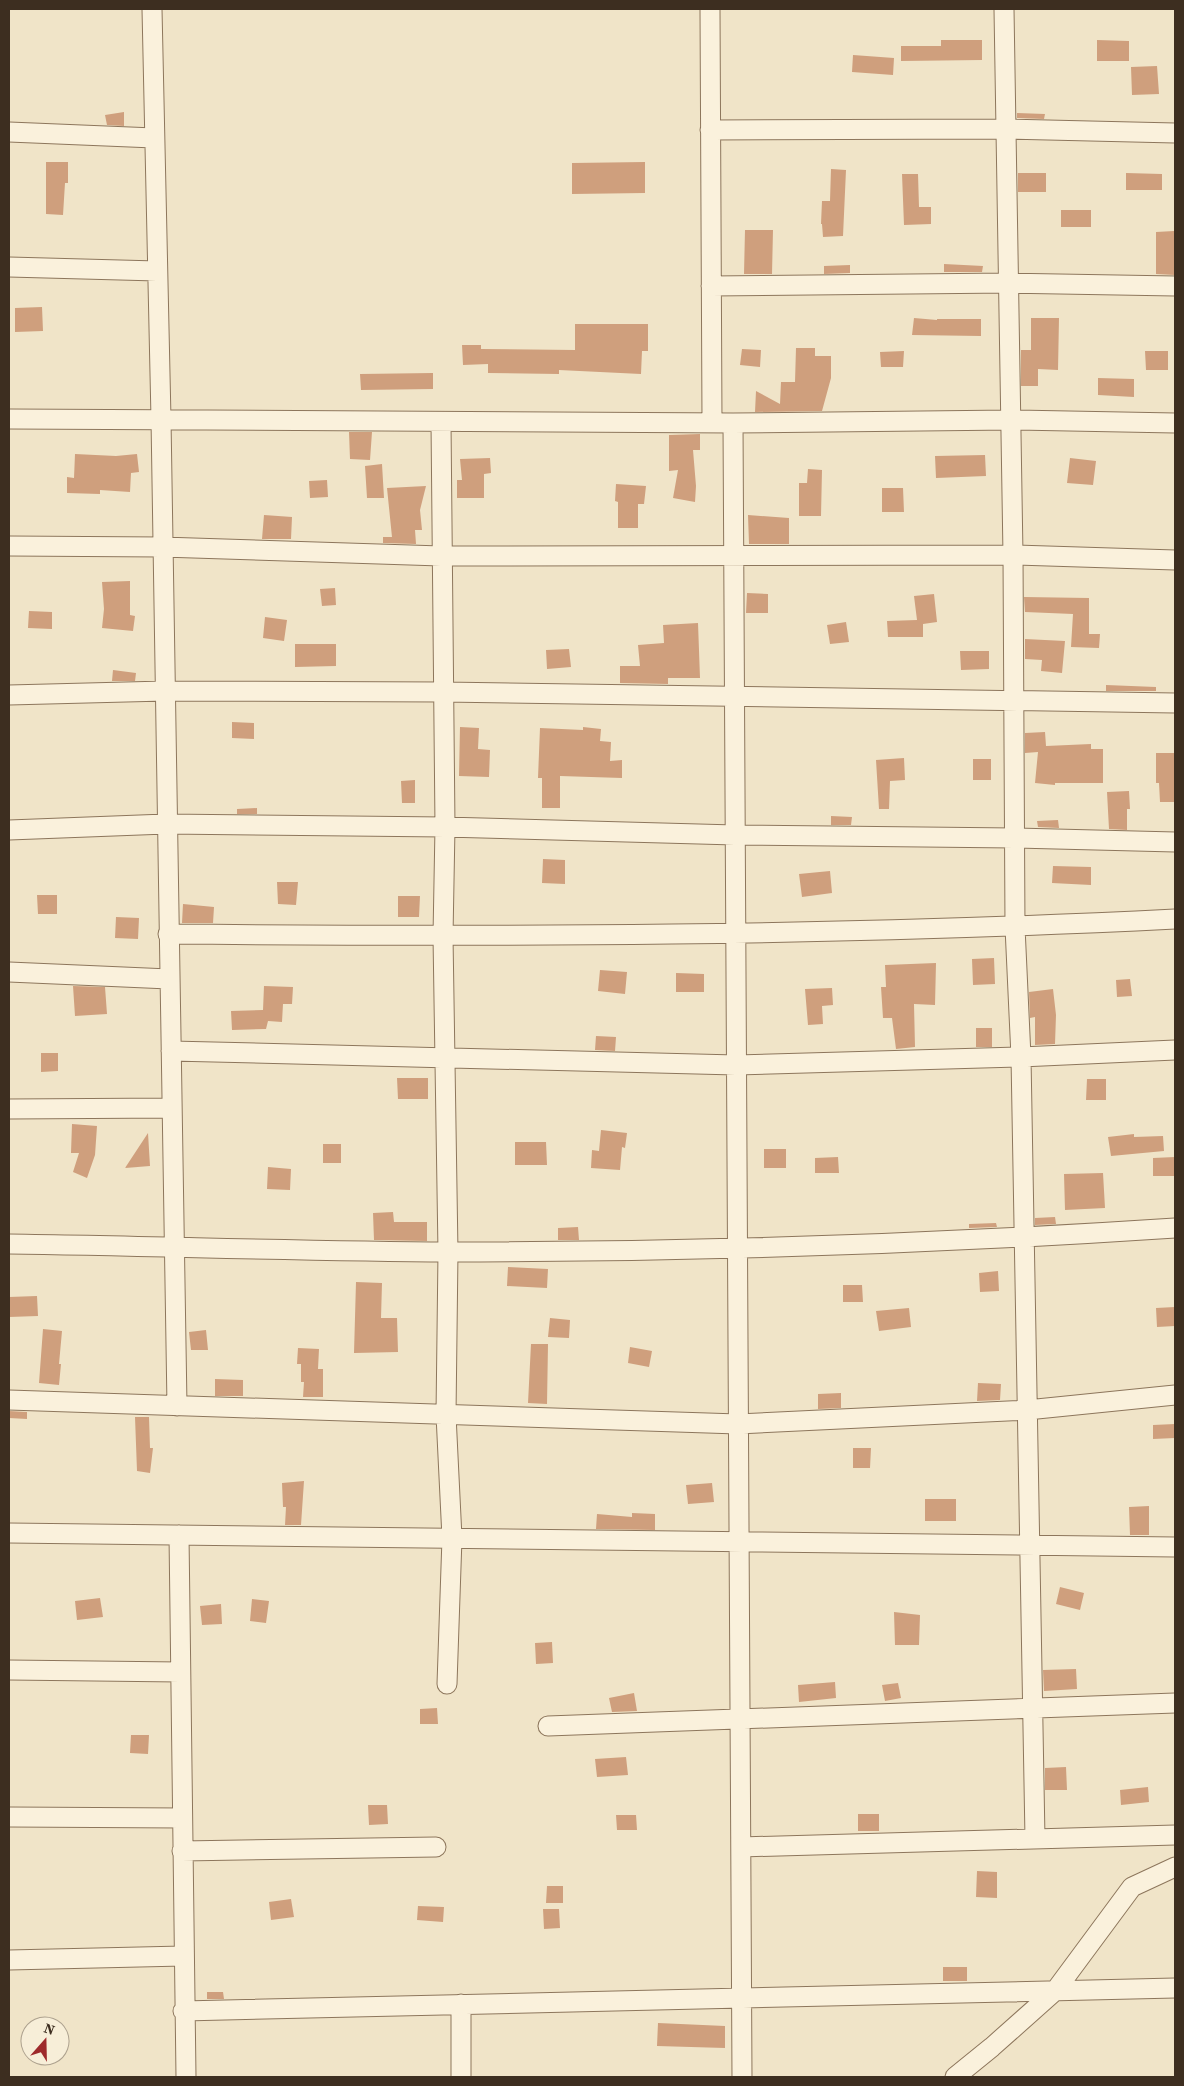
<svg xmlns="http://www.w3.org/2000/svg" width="1184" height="2086" viewBox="0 0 1184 2086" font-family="'Source Serif 4',serif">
<rect width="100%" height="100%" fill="#f0e4c8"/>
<path fill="#cf9f7d" d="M941,40H982V60L901,61V46H941Z
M1097,40L1129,41V61H1097Z
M853,55L894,58L893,75L852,72Z
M1157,66L1159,94L1132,95L1131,67Z
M124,112V126L107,125L105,115Z
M1017,113L1045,114L1044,119L1017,118Z
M46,162H68V183H65L63,215L46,214Z
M645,162V193L572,194V163Z
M831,169L846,170L843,236L823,237L822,224H821L822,201H830Z
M1018,173H1046V192H1018Z
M1126,173L1162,174V190H1126Z
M902,174H918L919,207H931V224L904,225Z
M1061,210H1091V227H1061Z
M745,230H773L772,274H744Z
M1174,231L1175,275L1156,274V232Z
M944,264L983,266L982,272H944Z
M850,265V273L824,274V266Z
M42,307L43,331L15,332V308Z
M914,318L937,320V319H981V336L912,335Z
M1031,318H1059L1058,370L1038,369V386H1021V350H1031Z
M575,324H648V351H642L641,374L559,370V374L488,373V364L463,365L462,345H481V349L575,350Z
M796,348H815V356H831V378L822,411L755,412L756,391L780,404L781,382H795Z
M742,349L761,350L760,367L740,365Z
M904,351L903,367H881L880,352Z
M1145,351H1168V370H1146Z
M433,373V389L361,390L360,374Z
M1098,378L1134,379V397L1098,395Z
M349,432H372L370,460L350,459Z
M700,434V450H693L696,486L695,502L673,498L678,470L669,471V435Z
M75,454L116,456L137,454L139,472L131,473L130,492L100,490V494L67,493V477L74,478Z
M985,455L986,476L936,478L935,456Z
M490,458L491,473L484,474V498H457V480H462L460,459Z
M1070,458L1096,461L1093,485L1067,483Z
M382,464L384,498H367L365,466Z
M808,469L822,470L821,516H799V483H807Z
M327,480L328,497L310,498L309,481Z
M616,484L646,486L644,504H638V528H618V502L615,501Z
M426,486L420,510L422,530H415L416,544L383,543V537H392L387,488Z
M882,488H903L904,512H882Z
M264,515L292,517L291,539H262Z
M748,515L789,518V544H749Z
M130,581V615L135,616L133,631L102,628L104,609L102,582Z
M335,588L336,605L322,606L320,589Z
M747,593L768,594V613H746Z
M934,594L937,622L923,624V637H888L887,621L917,620L914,596Z
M1024,597L1089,598V634H1100L1099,648L1071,647L1073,614L1025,612Z
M29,611L52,612V629L28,628Z
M265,617L287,620L284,641L263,638Z
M846,622L849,642L830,644L827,625Z
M698,623L700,678H668V684L620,683V666H640L638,645L664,643L663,625Z
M1025,639L1065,641L1062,673L1041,671L1042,660L1025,659Z
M295,644H336V666L295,667Z
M569,649L571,667L547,669L546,650Z
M960,651H989V669L961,670Z
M113,670L136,673L135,681H112Z
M1106,685L1156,687V691H1106Z
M232,722L254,723V739L232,738Z
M460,727L479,728L478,749L490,750L489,777L459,776Z
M583,727L601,729L600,741L611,742L610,761L622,760V778L560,776V808H542V778H538L540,728L583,730Z
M1045,732L1046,746L1091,744V749H1103V783H1055V785L1035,783L1038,752L1025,753V733Z
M1156,753H1175V802H1160L1159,783H1156Z
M904,758L905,780L890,781L889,809H879L876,760Z
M973,759H991V780H973Z
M415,780V803H402L401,781Z
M1129,791L1130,809H1127V830L1109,829L1107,792Z
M257,808V814H237V809Z
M831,816L852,817L851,825H831Z
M1058,820L1059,828L1038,827L1037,821Z
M543,859L565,860V884L542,883Z
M1053,866L1091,867V885L1052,883Z
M830,871L832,893L802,897L799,874Z
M277,882H298L296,905L278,904Z
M37,895H57V914H38Z
M398,896H420L419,917H398Z
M183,904L214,907L213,923H182Z
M116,917L139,918L138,939L115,938Z
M994,958L995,984L973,985L972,959Z
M936,963L935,1005L914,1004L915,1047L896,1049L892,1018H883L881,987H886L885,965Z
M600,970L627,972L625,994L598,991Z
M676,973L704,974V992H676Z
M1130,979L1132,996L1117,997L1116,980Z
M73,986L105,987L107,1014L75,1016Z
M264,986L293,987L292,1004H283L282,1022L268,1021L266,1029L232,1030L231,1011L263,1010Z
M832,988L833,1005L822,1006L823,1024L808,1025L805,989Z
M1053,989L1056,1015L1055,1044L1035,1045V1017L1030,1018L1029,992Z
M976,1028H992V1047H976Z
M596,1036L616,1037L615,1051L595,1050Z
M41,1053H58V1071L41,1072Z
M397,1078H428V1099H398Z
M1087,1079H1106V1100H1086Z
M72,1124L97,1126L95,1155L87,1178L73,1172L79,1153H71Z
M601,1130L627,1133L625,1148L622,1147L620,1170L591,1168L592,1150L599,1151Z
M148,1133L150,1166L125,1168Z
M1134,1134V1137L1163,1136L1164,1151L1111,1156L1108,1137Z
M515,1142H546L547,1165H515Z
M323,1144H341V1163H323Z
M764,1149H786V1168H764Z
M838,1157L839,1173H815V1158Z
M1175,1157V1176H1153V1158Z
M268,1167L291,1169L290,1190L267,1189Z
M1103,1173L1105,1208L1065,1210L1064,1174Z
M393,1212L394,1222H427V1241L374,1240L373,1213Z
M1055,1217L1056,1224L1035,1225V1218Z
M996,1223L997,1227L969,1228V1224Z
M578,1227L579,1240H558V1228Z
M508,1267L548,1269L547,1288L507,1286Z
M998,1271L999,1291L980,1292L979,1273Z
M356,1282L382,1283L381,1318H397L398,1352L354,1353Z
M843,1285H862L863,1302H843Z
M37,1296L38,1316L9,1317V1297Z
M1175,1307V1326L1157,1327L1156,1308Z
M909,1308L911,1327L879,1331L876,1311Z
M550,1318L570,1320L569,1338L548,1337Z
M43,1329L62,1331L59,1364H61L59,1385L39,1383Z
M206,1330L208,1350H191L189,1332Z
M531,1344H548L547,1404L528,1403Z
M630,1347L652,1351L649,1367L628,1363Z
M298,1348L319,1349L318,1369H323V1397H303L304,1382H301V1364H297Z
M215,1379L243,1380V1396H215Z
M978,1383L1001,1384L1000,1400L977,1401Z
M841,1393V1408L818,1409V1394Z
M9,1411L27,1412V1419L9,1418Z
M135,1417H149L150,1448H153L150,1473L137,1471Z
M1175,1424V1438L1153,1439V1425Z
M853,1448H871L870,1468H853Z
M304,1481L301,1525H285L286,1507H283L282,1483Z
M712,1483L714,1502L688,1504L686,1485Z
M925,1499H956V1521H925Z
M1149,1506V1535H1130L1129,1507Z
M632,1513L655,1514V1530L596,1529L597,1514L632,1517Z
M1060,1587L1084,1593L1080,1610L1056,1604Z
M100,1598L103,1617L77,1620L75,1601Z
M252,1599L269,1601L266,1623L250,1621Z
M221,1604L222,1624L202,1625L200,1606Z
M894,1612L920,1615L919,1645H895Z
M552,1642L553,1663L536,1664L535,1643Z
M1076,1669L1077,1689L1044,1691L1043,1670Z
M835,1682L836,1698L799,1702L798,1685Z
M898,1683L901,1698L885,1701L882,1685Z
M634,1693L637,1711L612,1712L609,1698Z
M437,1708L438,1724H420V1709Z
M131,1735H149L148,1754L130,1753Z
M626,1757L628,1775L597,1777L595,1759Z
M1066,1767L1067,1790H1045V1768Z
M1148,1787L1149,1802L1121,1805L1120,1790Z
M368,1805H387L388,1824L369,1825Z
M858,1814H879V1831H858Z
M616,1815H636L637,1830H617Z
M977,1871L997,1872V1898L976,1897Z
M547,1886H563V1903H546Z
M291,1899L294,1917L271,1920L269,1902Z
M418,1906L444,1907L443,1922L417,1920Z
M543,1909H559L560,1928L544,1929Z
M943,1967H967V1981H943Z
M207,1992H223L224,1999H207Z
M658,2023L725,2026V2048L657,2046Z"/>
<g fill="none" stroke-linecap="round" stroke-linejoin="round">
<g stroke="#8d765c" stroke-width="21">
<path id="street" d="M152,9L161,419L177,1406
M710,9L712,421
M1004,9L1013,555L1015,927L1021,1057L1035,1839
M710,130L1006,129L1175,133
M9,132L154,138
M9,267L157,271
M711,286L1008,283L1175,286
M9,419L733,423L1011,420L1175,423
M441,422L445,827L443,936L448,1252L446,1415L452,1538L447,1684
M733,423L742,2077
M9,546L162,547L441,556L1013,555L1175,560
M9,695L165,691L443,692L1175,703
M9,830L166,824L445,827L735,835L1014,838L1175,842
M168,934C504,937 840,936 1175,919
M9,972L169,979
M171,1051L736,1065L1021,1057L1175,1050
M9,1109L172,1108
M9,1244C155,1246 302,1251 449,1252C691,1252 934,1244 1175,1228
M9,1400L738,1424L1027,1410L1175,1395
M9,1533L1175,1547
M179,1535L186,2077
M9,1670L180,1672
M548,1726L1175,1703
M9,1817L182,1818
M741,1847L1175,1835
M182,1851L436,1847
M9,1960L183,1956
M183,2011L1175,1988
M461,2077V2004
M955,2077L992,2047L1055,1991L1132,1887L1175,1867"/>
</g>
<use href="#street" stroke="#faf1dc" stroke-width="19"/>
</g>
<rect width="1184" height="2086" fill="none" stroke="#3d2e20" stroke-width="20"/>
<g transform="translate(45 2041) rotate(20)"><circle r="24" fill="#f7eed8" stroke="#ada18e"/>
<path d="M0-4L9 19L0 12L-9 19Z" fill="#9e2a2b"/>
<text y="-8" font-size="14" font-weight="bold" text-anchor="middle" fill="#3d2e20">N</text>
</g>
</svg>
